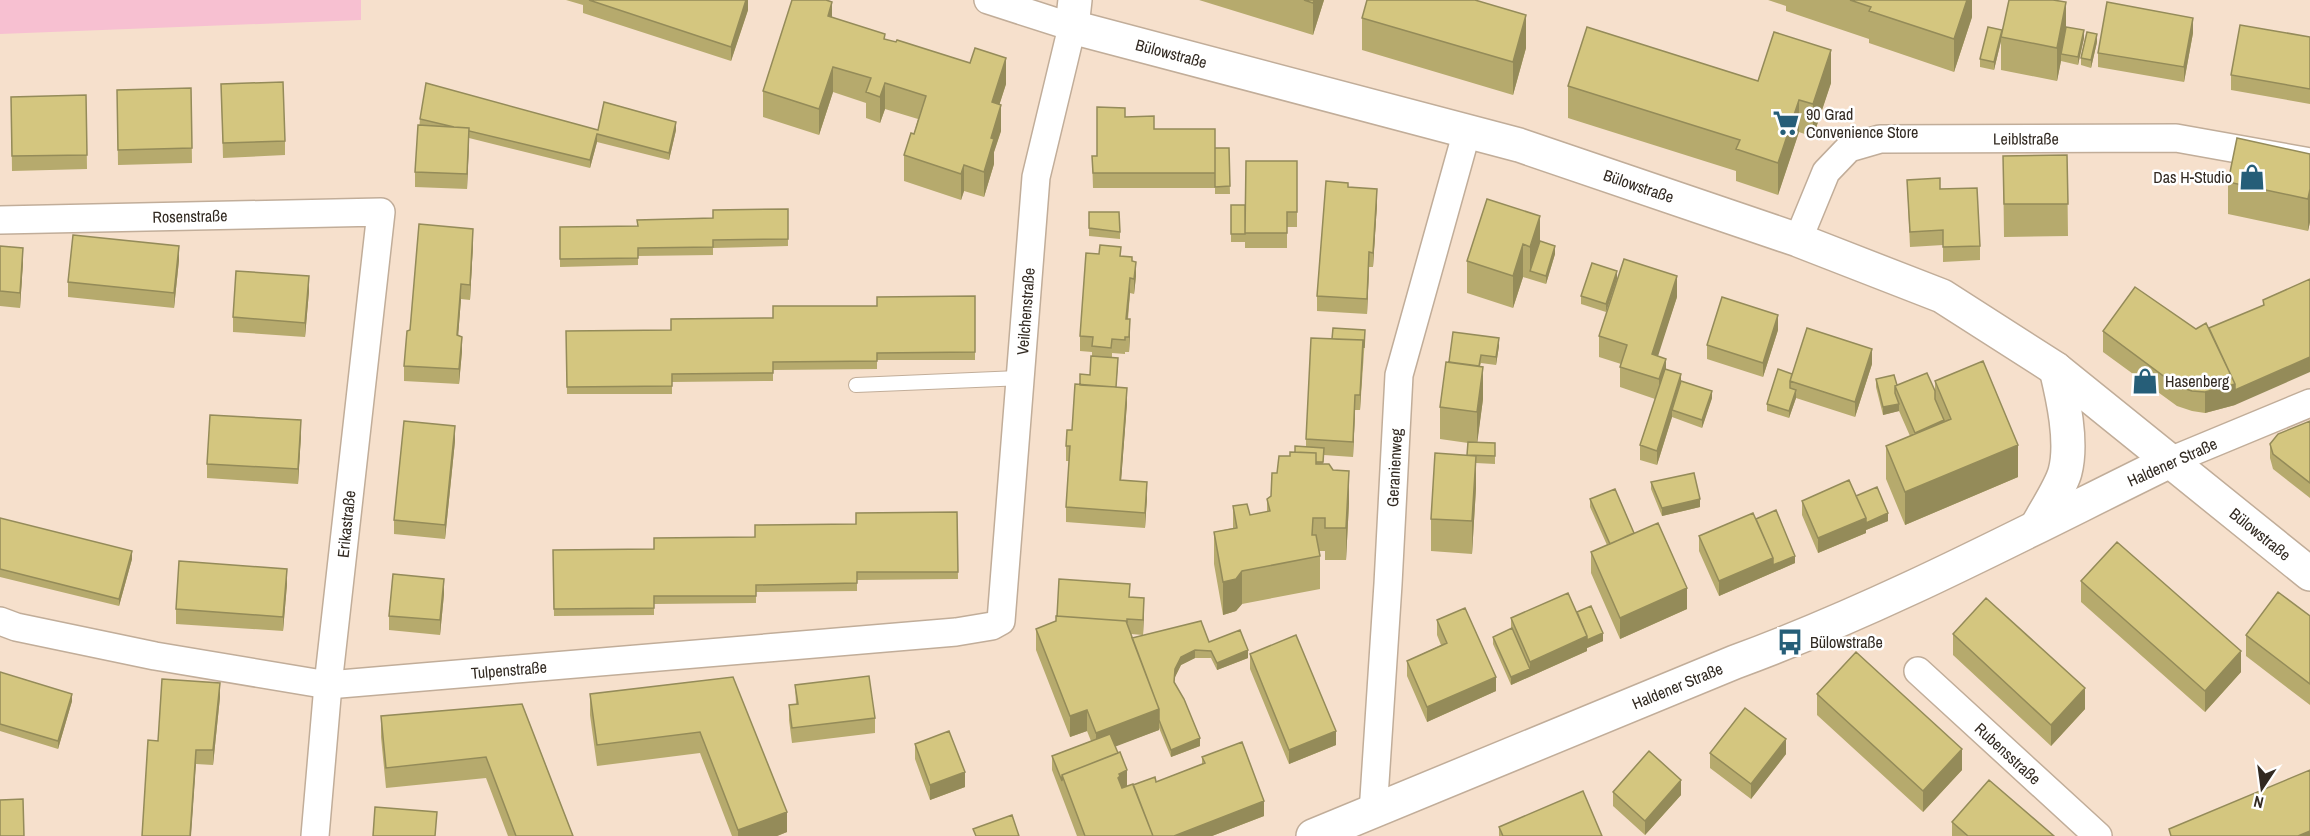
<svg xmlns="http://www.w3.org/2000/svg" width="2310" height="836" viewBox="0 0 2310 836" font-family="'Archivo Narrow',sans-serif">
<rect width="100%" height="100%" fill="#f6e0cc"/>
<path fill="#f7c0d1" d="M0,0H361V20L0,34Z"/>
<g fill="none" stroke-linecap="round" stroke-linejoin="round">
<g stroke="#c1ad99" stroke-width="16">
<path id="service" d="M856,385L1021,378"/>
</g>
<g stroke="#c1ad99" stroke-width="30">
<g id="minor">
<path id="s1" d="M0,220L381,212L328,685L315,836"/>
<path id="s2" d="M1798,240L1826,172L1849,148L1880,139L2176,138L2310,162"/>
<path d="M2170,461L2310,403"/>
<path id="s3" d="M0,621L16,627L155,656L328,685L956,632L992,626L1001,621L1036,177L1072,27L988,0"/>
<path id="s4" d="M1918,671L2098,836"/>
<path id="s5" d="M1373,813L1388,584L1399,375L1467,131"/>
</g>
</g>
<g stroke="#c1ad99" stroke-width="36">
<g id="tertiary">
<path id="s6" d="M1075,0L1072,27L1519,145L1798,240L1942,296L2056,369L2170,461"/>
</g>
</g>
<g stroke="#c1ad99" stroke-width="36">
<g id="secondary">
<path d="M2037,526C2045,511 2061,487 2065,472C2073,442 2063,398 2056,369"/>
<path id="s7" d="M1313,836L1735,662C1885,607 2027,531 2170,461L2310,574"/>
</g>
</g>
<use href="#service" stroke="#fff" stroke-width="14"/>
<use href="#minor" stroke="#fff" stroke-width="27"/>
<use href="#tertiary" stroke="#fff" stroke-width="33"/>
<use href="#secondary" stroke="#fff" stroke-width="33"/>
</g>
<path fill="#b6aa6d" d="M566,0H748V10L731,61L583,13V5Z
M1199,0H1324L1313,35Z
M1768,0H1972V17L1954,72L1869,43V39L1786,11V6Z
M832,17L885,39L1006,84L999,105L1001,131L994,152V164L984,197L964,191L961,200L904,181V155L914,134L918,119L885,109L880,123L866,118V103L833,92L819,135L763,117V91Z
M1362,18L1526,48L1513,95L1362,50Z
M2066,27L2084,38L2078,65L2061,61L2057,81L2001,70V41L1994,70L1980,67V59L2002,30Z
M2193,33L2184,82L2098,67V53Z
M2310,37V104L2231,90V75Z
M2097,42L2091,68L2081,65V58Z
M1758,81L1831,83L1813,137L1799,132L1778,195L1736,181V171L1568,118V86Z
M221,84L285,141V155L223,158Z
M191,88L192,163L118,165L117,90Z
M86,95L87,169L12,171L11,97Z
M1125,117L1154,129L1215,148H1229L1230,194H1215V173V188H1093L1092,156H1097Z
M420,119L598,130H676L669,160L597,142L590,168L469,138L467,189L415,187V172Z
M2310,154V222L2308,231L2228,214V182Z
M2067,155L2068,236L2004,237L2003,156Z
M1297,161V227H1287V248H1245V242H1231V205H1245Z
M1907,180L1940,189L1980,246V260L1943,262V245L1910,247Z
M1348,187L1377,204L1373,267H1369L1367,314L1317,311V296Z
M1487,199L1555,254L1546,284L1523,277L1513,308L1467,293V261Z
M788,209V246L713,248V255L638,256V265L560,267V227L637,226L713,218Z
M1089,212L1120,232V239L1089,236Z
M473,244L470,300L461,299L458,336L462,351L459,384L404,381V366L410,330Z
M0,246L23,262L20,308L0,306Z
M1121,256L1132,261L1136,276L1134,294L1130,293L1128,319L1130,334L1129,352H1125V354L1112,353V358L1118,366L1116,387L1127,403L1121,480L1147,497L1145,528L1066,522V507L1069,461H1066V446L1072,430L1080,385L1090,375L1092,356V352L1080,351V336Z
M179,260L174,308L68,297V282Z
M1617,279L1606,312L1581,304V296Z
M2310,279L2235,405L2205,413L2192,411L2177,406L2103,352V331L2209,328L2263,306V300Z
M309,291L305,337L233,332V317Z
M975,296V360H877V369L773,370V381L672,382V394H567L566,331L671,330L877,306Z
M1677,297L1657,356L1666,369L1681,381L1712,398L1702,428L1672,417L1657,465L1640,460V445L1655,399L1620,387V367L1621,364L1599,357V336Z
M1778,330L1763,377L1707,359V345Z
M1365,338L1360,410H1355L1353,457L1324,455L1323,464L1349,503L1346,560H1325V551H1319L1320,556V589L1242,604L1236,611L1223,615L1214,564V532L1233,528V506L1250,515L1267,512V499L1271,496L1277,473L1290,456L1295,452L1306,446V439L1332,339Z
M1499,346L1496,365L1481,363L1480,366L1483,399L1477,442L1495,443V464L1476,463V488L1472,554L1431,551V519L1467,455L1468,443L1440,439V407L1449,362Z
M1872,364L1855,417L1796,398L1789,418L1767,411V404L1792,374Z
M1876,379L1897,385L1935,391V381L2018,477L1905,525L1886,479V446L1910,436L1899,411L1883,415L1876,387Z
M2310,421V498L2273,469L2270,458V444Z
M301,435L298,484L207,478V464Z
M455,441L445,539L394,534V520Z
M1651,482L1700,507L1662,516L1651,489Z
M1856,496L1888,521L1866,530V533L1818,553L1802,515V501Z
M1590,499L1634,533L1687,609L1620,639L1591,573V552L1607,545L1590,507Z
M957,512L958,579L857,580V591L756,592V603L654,604V615L554,616L553,550L654,549Z
M0,518L132,559L119,606L0,577Z
M1756,519L1795,563L1719,596L1699,551V536Z
M2081,581L2241,672L2205,712L2081,602Z
M287,584L283,631L176,624V609Z
M444,594L440,635L389,630V616Z
M1130,597L1144,612L1143,635L1131,634L1132,638L1209,642L1248,658L1217,670L1211,658H1195L1181,665L1175,677L1174,683L1200,746L1171,757L1159,728V730L1115,746L1127,786L1156,782L1202,764V757L1264,816L1212,836H1077L1052,770V756L1091,741L1087,731L1070,737L1036,650V629Z
M1577,612L1603,641L1587,648V651L1511,685L1493,644V637L1511,629V618Z
M2310,616V705L2246,656V635Z
M1437,620L1496,691L1427,722L1407,676V661L1441,645L1437,635Z
M1953,634L2085,709L2051,746L1953,655Z
M1250,654L1336,745L1289,764L1250,669Z
M0,672L72,701L58,749L0,731Z
M733,677L787,832L777,836H732L700,753L597,766L590,715V694Z
M795,685L875,718V733L792,743L789,720V705L796,704Z
M1817,694L1962,770L1923,812L1817,715Z
M220,697L213,765L196,764L158,741Z
M522,704L573,836H508L486,778L386,788L381,737V716Z
M915,744L965,787L930,800L915,759Z
M1710,753L1786,754L1751,799L1710,768Z
M1613,792L1681,795L1645,835L1613,806Z
M1952,822L2054,836H1952Z
M1499,827L1602,836H1499Z"/>
<path fill="#948b59" d="M746,0H748V10L731,61V47Z
M1314,0H1324L1313,35V3Z
M1967,0H1972V17L1954,72V39Z
M832,2V28L828,16Z
M2066,2V35L2061,54V61L2057,81V48Z
M1526,15V48L1513,95V62Z
M2193,18V33L2184,82V67Z
M2002,30L2001,41L1994,70V62Z
M2084,30V38L2078,65V57Z
M2097,34V42L2091,68V60Z
M1831,50V83L1813,137V104Z
M1006,58V84L992,128V102Z
M833,67V92L819,135V109Z
M885,83V109L880,123V97Z
M1799,100V132L1778,195V163Z
M1001,105V131L994,152V164L984,197V172L991,138Z
M676,122V130L669,160V153Z
M469,128V142L467,189V174Z
M597,134V142L590,168V160Z
M964,165V191L961,200V174Z
M1377,189V204L1373,267V253Z
M2310,189V222L2308,231V199Z
M1540,216V249L1530,271V247Z
M473,229V244L470,300V285Z
M1523,244V277L1513,308V276Z
M179,246V260L174,308V293Z
M1555,246V254L1546,284V276Z
M23,248V262L20,308V293Z
M1369,252V267L1367,314V299Z
M1136,262V276L1134,294V279Z
M1617,271V279L1606,312V304Z
M309,276V291L305,337V323Z
M1677,276V297L1652,375V354Z
M1130,278V293L1126,334V319Z
M461,284V299L457,350V335Z
M1778,315V330L1763,377V363Z
M1130,319V334L1129,352V337Z
M462,337V351L459,384V369Z
M1499,338V346L1496,365V357Z
M1363,340V355L1360,410V395Z
M1872,349V364L1855,417V402Z
M2310,357V372L2235,405V390Z
M1666,359V380L1659,400V379Z
M1483,367V399L1477,445V412Z
M1681,374V388L1672,410V417L1657,465V451Z
M2235,384V405L2205,413V392Z
M1127,388V403L1120,495V480Z
M1796,390V398L1789,418V411Z
M1712,391V398L1702,428V420Z
M1355,395V410L1353,457V442Z
M1899,404V411L1883,415V407Z
M301,420V435L298,484V469Z
M455,426V441L445,539V525Z
M2018,445V477L1905,525V492Z
M1476,456V488L1472,554V521Z
M1349,471V503L1346,560V528Z
M1147,482V497L1145,528V513Z
M1700,499V507L1662,516V508Z
M1888,513V521L1866,530V533L1818,553V538L1866,518Z
M132,551V559L119,606V599Z
M1795,556V563L1719,596V581L1773,558Z
M287,569V584L283,631V617Z
M1242,571V604L1236,611L1223,615V582Z
M444,579V594L440,635V620Z
M1687,588V609L1620,639V618Z
M1144,598V612L1143,635V620Z
M1603,633V641L1587,648V651L1511,685V677L1530,669V662L1587,636Z
M1195,650V658L1181,665L1175,677L1174,690L1175,669L1181,657Z
M1248,650V658L1217,670V663Z
M2241,651V672L2205,712V691Z
M1496,677V691L1427,722V707Z
M220,683V697L213,765V750Z
M2085,688V709L2051,746V725Z
M72,694V701L58,749V741Z
M1159,709V730L1096,754V733Z
M1087,710V731L1070,737V716Z
M1336,731V745L1289,764V750Z
M1200,738V746L1171,757V750Z
M1786,739V754L1751,799V784Z
M1962,749V770L1923,812V791Z
M196,750V764L191,836H190Z
M1127,770V791L1120,794L1118,778L1119,774Z
M965,772V787L930,800V785Z
M1681,780V795L1645,835V821Z
M1264,801V816L1212,836H1174Z
M787,812V832L777,836H738V830Z
M2310,831V836H2298Z"/>
<path fill="#d4c67f" stroke="#948b59" stroke-width="1.5" d="M589,0H746L731,47Z
M792,0H826L832,2L828,16L885,34L884,39L896,42L897,40L970,63L975,48L1006,58L992,102L1001,105L991,138L994,139L984,172L964,165L961,174L904,155L911,133L914,134L926,96L885,83L880,97L866,92L871,78L833,67L819,109L763,91Z
M1304,0H1314L1313,3Z
M1367,0H1475L1526,15L1513,62L1362,18Z
M1850,0H1967L1954,39L1869,11L1871,7Z
M2009,0H2053L2066,2L2057,48L2001,37Z
M2107,2L2193,18L2184,67L2098,53Z
M2240,25L2310,37V89L2231,75Z
M1587,27L1758,81L1774,32L1831,50L1813,104L1799,100L1778,163L1736,149L1740,140L1568,86Z
M1988,27L2002,30L1994,62L1980,59Z
M2066,27L2084,30L2078,57L2061,54Z
M2087,32L2097,34L2091,60L2081,58Z
M283,82L285,141L223,143L221,84Z
M426,83L598,130L604,102L676,122L669,153L597,134L590,160L469,131V128L454,127L420,119Z
M191,88L192,148L118,150L117,90Z
M86,95L87,155L12,156L11,97Z
M1097,107L1125,108V117L1154,116V129H1215V173H1093L1092,156H1097Z
M418,125L469,128L467,174L415,172Z
M2237,138L2310,154V189L2308,199L2228,182Z
M1215,148H1229L1230,186L1215,187Z
M2067,155L2068,204H2004L2003,156Z
M1246,161H1297V212H1287V233H1245Z
M1940,178V189L1977,188L1980,246L1943,247V230L1910,232L1907,180Z
M1326,181L1348,183V187L1377,189L1373,253L1369,252L1367,299L1317,296Z
M1487,199L1540,216L1530,247L1523,244L1513,276L1467,261Z
M1231,205H1245V234H1231Z
M788,209V239L713,240V247L638,248V258L560,259V227L638,226L637,220L713,218V210Z
M1089,212H1119L1120,232L1089,228Z
M419,224L473,229L470,285L461,284L457,335L462,337L459,369L404,366L407,331L410,330Z
M73,235L179,246L174,293L68,282Z
M1540,241L1555,246L1546,276L1530,271Z
M1100,245L1121,247L1120,256L1132,257V261L1136,262L1134,279L1130,278L1126,319H1130L1129,337H1125V340L1112,339L1111,348L1092,346L1093,337L1080,336L1086,253L1099,254Z
M0,246L23,248L20,293L0,291Z
M1624,259L1677,276L1652,354L1666,359L1659,379L1620,367L1627,345L1599,336Z
M1592,263L1617,271L1606,304L1581,296Z
M236,271L309,276L305,323L233,317Z
M2310,279V357L2235,390V384L2209,328L2264,305L2263,300Z
M2135,287L2196,329L2206,323L2235,384L2205,392L2192,391L2177,386L2103,331Z
M975,296V352L877,353V361L773,362V373L672,374V386L567,387L566,331L671,330V319L773,318V306H877V297Z
M1722,297L1778,315L1763,363L1707,345Z
M1333,328L1365,330L1364,348L1363,340L1332,339Z
M1807,328L1872,349L1855,402L1790,381Z
M1453,332L1499,338L1496,357L1481,355L1479,366L1449,362Z
M1311,338L1363,340L1360,395H1355L1353,442L1306,439Z
M1091,356L1118,358L1116,387L1080,385V374L1090,375Z
M1983,361L2018,445L1905,492L1886,446L1951,419L1935,381Z
M1446,362L1483,367L1477,412L1440,407Z
M1665,369L1681,374L1657,451L1640,445Z
M1778,369L1792,374L1790,381V388L1796,390L1789,411L1767,404Z
M1927,373L1935,391V399L1944,420L1915,433L1895,386Z
M1894,375L1897,385L1895,386V393L1899,404L1883,407L1876,379Z
M1681,381L1712,391L1702,420L1672,410Z
M1075,384L1127,388L1120,480L1147,482L1145,513L1066,507L1070,446H1066L1067,430H1072Z
M210,415L301,420L298,469L207,464Z
M404,421L455,426L445,525L394,520Z
M2310,421V483L2273,454L2270,444L2278,434Z
M1468,442L1495,443V456L1467,455Z
M1295,446L1324,448L1323,462H1316V453L1295,452Z
M1290,452L1316,453V464H1329L1333,470L1349,471L1346,528H1325V518H1313L1312,535H1316L1320,556L1242,571L1236,579L1223,582L1214,532L1237,528L1233,506L1247,504L1250,515L1270,511L1267,499L1271,496L1272,473H1277L1279,456H1290Z
M1435,453L1476,456L1472,521L1431,519Z
M1694,473L1700,499L1662,508L1651,482Z
M1849,480L1866,518L1818,538L1802,501Z
M1877,487L1888,513L1866,523V518L1856,496Z
M1615,489L1634,533L1610,544L1590,499Z
M1776,510L1795,556L1773,565V558L1756,519Z
M957,512L958,572H857V583L756,585V596H654V608L554,609L553,550L654,549V538L755,537V525L856,524V513Z
M1753,513L1773,558L1719,581L1699,536Z
M0,518L132,551L119,599L0,569Z
M1658,523L1687,588L1620,618L1591,552Z
M2117,542L2241,651L2205,691L2081,581Z
M179,561L287,569L283,617L176,609Z
M393,574L444,579L440,620L389,616Z
M1059,579L1130,584L1129,597L1144,598L1143,620L1127,619V623L1126,621L1057,616Z
M2278,592L2310,616V684L2246,635Z
M1568,593L1587,636L1530,662L1511,618Z
M1986,598L2085,688L2051,725L1953,634Z
M1591,606L1603,633L1587,640V636L1577,612Z
M1465,608L1496,677L1427,707L1407,661L1447,643L1437,620Z
M1056,616L1126,621L1159,709L1096,733L1087,710L1070,716L1036,629L1056,621Z
M1201,621L1209,642L1240,630L1248,650L1217,663L1211,651L1195,650L1181,657L1175,669L1174,682L1184,699L1200,738L1171,750L1159,720V709L1132,638Z
M1512,628L1530,669L1511,677L1493,637Z
M1296,635L1336,731L1289,750L1250,654Z
M1856,652L1962,749L1923,791L1817,694Z
M0,672L72,694L58,741L0,724Z
M869,676L875,718L792,728L789,705L798,704L795,685Z
M733,677L787,812L738,830L700,732L597,745L590,694Z
M162,679L220,683L213,750H196L190,836H142L148,740L158,741Z
M522,704L573,836H516L486,757L386,768L381,716Z
M1745,708L1786,739L1751,784L1710,753Z
M949,731L965,772L930,785L915,744Z
M1110,734L1118,753L1062,775V781L1052,756Z
M1242,742L1264,801L1174,836H1153L1133,785L1155,777L1156,782L1205,763L1202,757Z
M1649,751L1681,780L1645,821L1613,792Z
M1120,752L1127,770L1119,774L1120,776L1118,778L1122,788L1133,784L1153,836H1085L1062,775Z
M2310,770V831L2298,836H2171L2169,829Z
M1989,780L2054,836H1968L1952,822Z
M1583,791L1602,836H1503L1499,827Z
M23,799L24,836H0V800Z
M375,807L437,812L435,836H373Z
M1012,815L1019,836H976L973,829Z"/>
<defs>
<g id="supermarket-bare" transform="scale(2.07)"><path d="M-6-5.5h2.5l.6 2H6L4.5 2H-2.5L-4.4-4H-6ZM-1.5 3.2a1.3 1.3 0 1 0 .1 0ZM3 3.2a1.3 1.3 0 1 0 .1 0Z" fill="#265e78" stroke="#fff" stroke-width="2.5" paint-order="stroke"/></g>
<g id="shop-bare" transform="scale(2.07)"><path d="M-5-2.5h2.3a2.7 3.5 0 0 1 5.4 0H5L5.5 6h-11ZM-1.5-2.5h3a1.5 2.3 0 0 0-3 0Z" fill="#265e78" stroke="#fff" stroke-width="2.5" paint-order="stroke"/></g>
<g id="bus-bare" transform="scale(2.07)"><path d="M-5-6H5V4H4V6H2V4H-2V6H-4V4H-5ZM-3.5-4V0h7V-4ZM-3.5 1.2v1.5H-2V1.2ZM2 1.2v1.5H3.5V1.2Z" fill="#265e78" stroke="#fff" stroke-width="2.5" paint-order="stroke"/></g>
</defs>
<g fill-rule="evenodd">
<use href="#supermarket-bare" x="1786" y="123"/>
<use href="#shop-bare" x="2252" y="177"/>
<use href="#shop-bare" x="2145" y="381"/>
<use href="#bus-bare" x="1790" y="642"/>
</g>
<g text-anchor="middle" dominant-baseline="central" stroke-width="5" stroke-linejoin="round" paint-order="stroke">
<g font-size="16" fill="#322a22" stroke="#fff">
<text stroke="none"><textPath href="#s6" startOffset="130">Bülowstraße</textPath></text>
<text stroke="none"><textPath href="#s2" startOffset="285">Leiblstraße</textPath></text>
<text stroke="none"><textPath href="#s6" startOffset="616">Bülowstraße</textPath></text>
<text stroke="none"><textPath href="#s1" startOffset="190">Rosenstraße</textPath></text>
<text stroke="none"><textPath href="#s3" startOffset="1322">Veilchenstraße</textPath></text>
<text transform="translate(2172 462) rotate(-24)">Haldener Straße</text>
<text stroke="none"><textPath href="#s5" startOffset="346">Geranienweg</textPath></text>
<text transform="translate(346 524) rotate(-84)">Erikastraße</text>
<text stroke="none"><textPath href="#s7" startOffset="1052">Bülowstraße</textPath></text>
<text stroke="none"><textPath href="#s3" startOffset="516">Tulpenstraße</textPath></text>
<text stroke="none"><textPath href="#s7" startOffset="394">Haldener Straße</textPath></text>
<text stroke="none"><textPath href="#s4" startOffset="122">Rubensstraße</textPath></text>
</g>
<g font-size="16" fill="#322a22" stroke="#fff" text-anchor="start">
<text x="1806" y="114">90 Grad<tspan x="1806" dy="18">Convenience Store</tspan></text>
<text x="2232" y="177" text-anchor="end">Das H-Studio</text>
<text x="2165" y="381">Hasenberg</text>
<text x="1810" y="642">Bülowstraße</text>
</g>
</g>
<g transform="translate(2262 788) rotate(193)" stroke="#ffffff" stroke-width="4.5" paint-order="stroke">
<path d="M0-4.5L10 22L0 15L-10 22Z" fill="#322a22"/>
<text y="-9" font-size="16" font-weight="bold" text-anchor="middle" fill="#322a22">N</text>
</g>
</svg>
